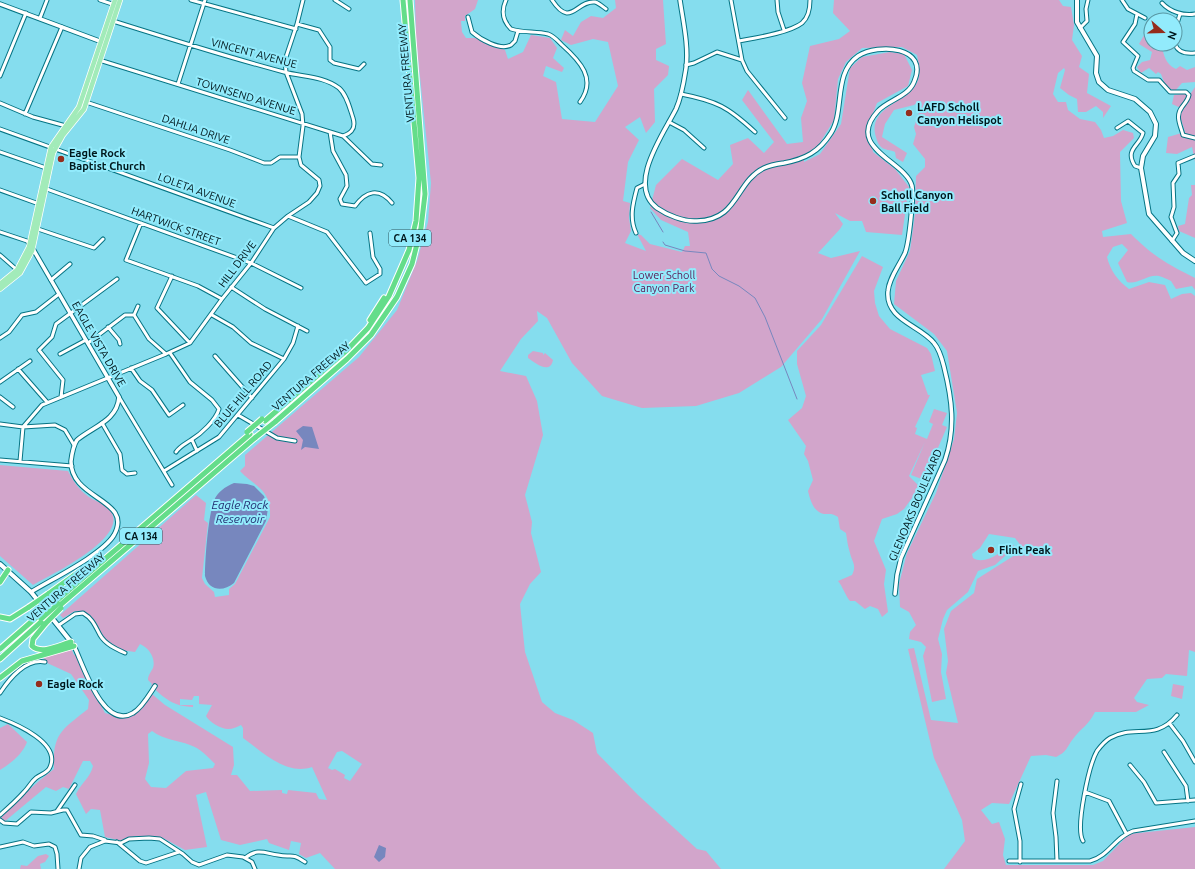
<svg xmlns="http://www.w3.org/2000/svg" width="1195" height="869" viewBox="0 0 1195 869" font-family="Ubuntu,sans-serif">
<rect width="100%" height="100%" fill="#85ddee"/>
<path fill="#d2a5cb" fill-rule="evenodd" d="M415,0H478L475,9L465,16V21H461L462,32L466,38H476L505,50L508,59L523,52L531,35L550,38L557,48L553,58L564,68L562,72L546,66L543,76L556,82L562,119L595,122L618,86L608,42L593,39L571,45L561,40L565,30L573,36L581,22L591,16L603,18L616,8L615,0H663L666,44L656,49V60L669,66L668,75L654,89L655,122L646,133L640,117L625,127L639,140L628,162L623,201L630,203L629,218L631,231L625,243L646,251L637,234L641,235L650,244L682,252L685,246H690L688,232L661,220L650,208L656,185L682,159L718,180L733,164L730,145L748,138L764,153L774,142L742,100L748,90L787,144L803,142L801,118L807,101L802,83L810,46L839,39L850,31L833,13L834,0H1059L1063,6L1071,7L1074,25L1072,40L1082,56L1079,67L1089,74L1087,93L1111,106L1103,118V112L1096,106L1086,112H1078L1077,99L1069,95L1060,88L1065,70L1064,68L1058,73L1053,94L1058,102H1066L1068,110L1080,119L1095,122L1101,130L1104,138L1113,136L1123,130L1133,133L1134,138L1120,152L1121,201L1127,223L1102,231L1103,237L1131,234C1153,256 1167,264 1195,278V290L1192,286L1176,289L1171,281C1167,279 1163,277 1159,276C1147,274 1138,285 1127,282L1118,263L1128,250L1122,244L1113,247L1107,257C1110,270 1118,281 1129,289L1149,282L1165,285L1171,299L1182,294L1191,293L1195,296V652L1189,650L1187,676L1166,674L1162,678L1147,679L1134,698L1137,702L1149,705L1136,712H1095C1088,726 1081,728 1073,739C1066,748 1068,751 1056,757L1046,755L1031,756L1009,804L992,803L981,810L992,824L999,822L1005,839L1003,855L1006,865H1093L1103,861L1129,834L1195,827V869H944L965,841L962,820L934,758L908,649L914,648L931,720L958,723L946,673L948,661L944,629L951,611L974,593L977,579L1015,555L1021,546L1015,538L989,534L980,548L972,554L973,558C986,566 1002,550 1014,545V548L995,565L978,571L968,592L947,610L943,619L938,639L942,654L941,672L946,699L932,702L923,656L926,647L921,642L909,639L910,632L916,625L909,612L900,607L899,584L907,553L936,493L954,439L957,413L947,351L934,334L894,304L896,281L910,251L915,214L916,176L925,167V159L913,144L916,134L914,127L922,104L918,102L914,105L894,110L885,124L882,137L907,153L903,162L896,158L895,152C891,150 884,150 881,147C878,144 877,141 876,137C867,110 902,103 914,87C922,78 919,65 917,55L902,47L862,48L846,62L838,79L834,120L818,146L804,155V162L820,154L841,124L850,68L862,57L890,52L904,54L912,70L908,86L877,103L868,126L873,152L895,169L909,187L902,235L866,232L862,221H850L835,213L843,224L840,229L818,253L831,258L860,251L822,319L781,367L739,393L696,406L642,408L602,396L572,363L547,318L537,311L538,321L521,339L500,371L526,376L537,401L543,435L525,495L532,522L531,533L541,572L530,584L520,604L525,652L542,702L555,713L573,720L593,733L597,753L638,795L697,849L706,851L721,869H335L320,853L306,858L299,854L301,843L291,841L289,850L269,843L267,839L240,845L221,840L206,792L196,795L207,847L185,850L163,838L136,836L122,841L105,837L100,810L91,809L86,814L76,794C82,782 90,778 93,766L90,761H83L69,789L63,787L56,791L46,787L4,822L0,818C18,801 34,784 54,769C52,733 63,729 88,709L89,700L71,674L45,662L43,656L71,648L74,655H77L86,677L105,713C131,721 135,715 152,694L165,705L233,747L234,765L231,775H237L250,791L282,790V793L287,794L288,790L316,793L319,799L327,800L312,767C286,776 263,752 243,738V728L241,725C237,727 233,729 228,729C221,729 209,722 206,716L212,705L199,704V696H194L192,700L180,699V705H193V707C172,706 166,699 151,686L152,684L148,680C148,675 151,672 153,668C156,658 149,648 140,644L135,652C125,651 116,649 108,643C92,631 102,617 75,611L63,618L60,615L196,495L206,503L204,520L208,523L202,578L205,584L214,592L215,597L229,595V589L235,584L270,517C271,488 256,488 240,471L245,466V455L359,357L397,310L417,261L428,222L431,183L416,38ZM152,731C164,740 177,740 190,745C200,748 208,757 215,764L213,768L186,771L166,788L151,787L145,779L149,763L148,734ZM342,751L362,764L350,781L344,778L345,775L335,769L332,770L328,768L337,752Z
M1151,23V44H1161C1164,55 1165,64 1176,69L1180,66L1187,70L1195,67V82L1182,83L1175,91L1166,87L1161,74L1158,72L1156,74L1149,68L1141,73L1137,67L1142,62L1150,60L1152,52L1139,44Z
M1195,87V162L1192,147L1177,154L1166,153L1168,137L1185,132L1180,116L1183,109L1172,104L1174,95L1191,93Z
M1191,185H1195V238L1179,231L1178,226L1185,224L1189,198L1192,195Z
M862,256L883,267L874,291L875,303L879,316L890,329L927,348L931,354L935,371L921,375L928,395H930L915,427L917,428L915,434L927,439L933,424L929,422L934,409L947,413L942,425L947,427L924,480L911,475L925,442L909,476L920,487L904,509L897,514L882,519L874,541L886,570L884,584L888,612L882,617L878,609L870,606L865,609L855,601H850C845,595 843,587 838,581L852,575C857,565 852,562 850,553C848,547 847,540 846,533L840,529L838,517C832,513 830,514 824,514C813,512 810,499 808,491L813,480L808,461L804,454L806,446L788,420L802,408L806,396L797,364V351L821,325Z
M533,351L543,353V355L545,353L553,360C550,375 535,363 528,358V355Z
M0,465L68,471C73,481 79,490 89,497C94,501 102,502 107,507C138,534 50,575 33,585L0,556Z
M1173,684L1184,686L1182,699L1171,696Z
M8,724L27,742C22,755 11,763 0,770V728Z
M46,854L49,856L45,862L40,864L41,869H20L21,865L27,866L38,856Z"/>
<path fill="#7787be" d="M303,426L312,427L319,449L305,447L301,450L303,440L296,431Z
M234,483L247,484L254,486L264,496L268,508L266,521L234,583C223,592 209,591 205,576C205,560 208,516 214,501C217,492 225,487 234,483Z
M379,845L386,848L385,857L379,862L374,857Z"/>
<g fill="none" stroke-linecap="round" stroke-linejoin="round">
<path stroke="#7787be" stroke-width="1" d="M651,212L663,232
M663,242L665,245L685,251L706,253L712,269L719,276L739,286L755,298L765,317L797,399"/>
<g stroke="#057484" stroke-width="5">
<path id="minor" d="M100,0L115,5
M191,0L296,29
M335,0L349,9
M506,0C501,11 502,20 511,29C523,33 536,31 548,34C554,36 558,41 562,45C580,61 597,79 580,102
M552,0C571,29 576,0 595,2C599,3 603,7 606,9
M731,0L742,60L747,71L785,118
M777,0L778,12L784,30
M1122,0L1128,9L1145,18
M1162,3C1170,12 1184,16 1195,14
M1137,14L1135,24L1123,42L1138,56L1133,68L1134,71L1148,80H1159L1170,92H1186L1189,95C1188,100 1185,103 1182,107C1175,116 1180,124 1183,135L1195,138
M468,17L472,32C480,39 500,51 511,45L515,41L518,31
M40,18L47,0
M113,21C170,39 227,57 284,72C303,77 323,76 339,88C347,95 350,109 353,118C356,128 352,133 343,136
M297,24L319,30L330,47V60L334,63L359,69L364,64
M1080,28L1087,21L1086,9L1088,0
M1175,30L1180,14
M739,41C755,38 789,33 802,23C809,17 810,8 810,0
M1175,44C1178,53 1186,54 1195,53
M96,59L343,136L372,164L381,165
M686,65L694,63L717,52L742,60
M0,76L26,13
M178,84L205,0
M681,94C717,101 728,107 755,132
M86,102L230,150L264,163H271L280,157H299
M0,103L33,117L66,126
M25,114L62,27
M669,122L684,130L704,148
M1117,128L1128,121L1143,133C1140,146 1124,149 1135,166L1141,168
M0,129L274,228
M330,132L333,151L346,175L347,186L340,199L342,204L355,206C366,191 379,187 392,203
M0,152L46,168
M44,188L251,263L301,288
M0,190L39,204
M288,216L327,232L366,283L380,274V269L373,257L370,233
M141,223L126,260L198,286L222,299
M35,228L94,248L103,239
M0,232L27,241L30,245
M636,233C629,218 633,203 637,188L645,184
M1172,241L1177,233L1171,217L1174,207L1173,183L1179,174L1178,163L1195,156
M0,255L17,270
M172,276L157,308L190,343
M51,280L70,264
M231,287L265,309L307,331
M134,315L149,339L166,354
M212,315L233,327L251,343L284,359
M108,327L119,340L120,344
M0,338L9,332L22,315L36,312L59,294
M88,343L125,315H134L138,306
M170,353L190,382L212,400L219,409C216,420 201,434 191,440C185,444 180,446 176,452
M60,354L86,340
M215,356L252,398
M131,368L140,381L152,390L169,415L183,405
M18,369L47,402
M0,382L30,361
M0,397L13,407
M61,397L63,380L39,350L52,337L56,324L117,279
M119,397L172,485
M238,415L277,438L295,441
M102,423L120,454L122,470L127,474L135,473
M0,424L23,427L55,425L65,430L74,445
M192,440L197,451
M0,460L72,466
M20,461L23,427L42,405L166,354L190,343L222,299L251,263L274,228L288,216L309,202L317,193L320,186L319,180L301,165L299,157L303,126L302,114L286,72L285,60L297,24L303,0
M164,471L219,437L284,359L293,343L298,326
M59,625L75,614L83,613C93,619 95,626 100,635C105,644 116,649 125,653
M0,693C9,679 26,658 45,662
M0,718C16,724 61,743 50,767C48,773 41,774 36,778C31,782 29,787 24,792C17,800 8,808 0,815
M1170,724L1183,741L1195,762
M1164,752L1186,786L1188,801
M1130,765L1144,782L1156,803L1195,800
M1085,792L1109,801L1126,833
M57,811L75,785
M0,820L4,823L17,824L31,812L51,813L63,810H67L81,835L93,836L105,840
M1083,841C1075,828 1089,765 1097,751C1100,747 1105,741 1110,738C1134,724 1155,742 1177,715
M117,842L140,861L146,863L179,852
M0,847L23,842L34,846L49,844L55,847L57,854L58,869
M245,858C258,848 264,853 278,855C293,858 290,852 305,862
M1009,861H1090C1109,856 1115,837 1133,831L1195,821
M1057,861L1056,837L1053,813L1057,781
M1020,862V841L1014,809L1021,784
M79,869L81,858L90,847L105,841L121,843L129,839L149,838L160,839L183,854L192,862L199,865L227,855L243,857L252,862L255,869"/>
</g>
<g stroke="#057484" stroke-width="5.5">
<path id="tertiary" d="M680,0C683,21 689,47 686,68C684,81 682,96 676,109C664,133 626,185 657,208C667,215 684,222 697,221C739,220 735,182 764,168C770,165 777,164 784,163C805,159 819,152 831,133C845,111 833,73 858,56C878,43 930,46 914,82C908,97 888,100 878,111C844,148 906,161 912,186C914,196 909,243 905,253C899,266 889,278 888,291C885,320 920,325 934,343C940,350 942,359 944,367C952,399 956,428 945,460L901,558L897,575L895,594
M0,4L102,42
M31,592C52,579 102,555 114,535C134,499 70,500 71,461C72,453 73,446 77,440C94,426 117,421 119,397L33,249
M74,646C83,664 103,731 133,713C142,708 149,695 155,686"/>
</g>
<g stroke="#057484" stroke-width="6">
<path id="secondary" d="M1077,0V22L1097,56L1096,73L1099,82L1108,90L1135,99L1150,112L1156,124L1155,136L1143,156L1141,168L1149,214L1183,253L1195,261
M0,564L31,592L72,643"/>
</g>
<g stroke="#fff" stroke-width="6">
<path id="primary" d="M0,284L17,270L29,247L51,147L79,107L115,0
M0,289L20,273L32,251L53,153L63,135L84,109L120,0"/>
</g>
<g stroke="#fff" stroke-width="7">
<path id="motorway" d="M370,320L384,298
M265,421L347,350L368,328L389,296L409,250L416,221L419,178L403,0
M275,422L347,359L371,335L397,297L412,264L421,228L425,194L410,0
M0,582L8,570
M48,594L80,571L89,569
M55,602L250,434
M59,606L256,437
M0,617L10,619L29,607
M46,623L33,639L32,646C42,655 60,645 71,642
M0,649L39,615
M0,659L43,620
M0,678L22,661L74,646"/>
</g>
<use href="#minor" stroke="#fff" stroke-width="3"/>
<use href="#tertiary" stroke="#fff" stroke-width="3.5"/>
<use href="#secondary" stroke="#fff" stroke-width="4"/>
<use href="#primary" stroke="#a2ebb9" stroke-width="4.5"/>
<use href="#motorway" stroke="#64dd8a" stroke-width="5"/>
<g stroke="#fff" stroke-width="7" stroke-linecap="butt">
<path id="motorway-bridge" d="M247,432L262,419
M256,437L275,422
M29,607L48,594
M37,613L53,599
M41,619L58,604
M46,623L61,608"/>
</g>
<use href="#motorway-bridge" stroke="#64dd8a" stroke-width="5"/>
</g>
<g fill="#952c1c" stroke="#92ebfc" stroke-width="1.5">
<circle cx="909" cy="113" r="4"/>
<circle cx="61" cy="159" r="4"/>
<circle cx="873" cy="201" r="4"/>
<circle cx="991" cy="550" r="4"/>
<circle cx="39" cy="684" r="4"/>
</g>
<g text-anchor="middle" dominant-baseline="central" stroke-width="4" stroke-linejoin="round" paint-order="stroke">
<g fill="#92ebfc" stroke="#2c5760" stroke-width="1">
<rect x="389" y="230" width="42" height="16" rx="3"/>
<rect x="120" y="528" width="42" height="16" rx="3"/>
</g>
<g font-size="10" font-weight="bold" fill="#00181d">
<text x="410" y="238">CA 134</text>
<text x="141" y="536">CA 134</text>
</g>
<g font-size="11" fill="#00181d" stroke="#92ebfc">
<text transform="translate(254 53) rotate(15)">VINCENT AVENUE</text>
<text transform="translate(406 73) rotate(-95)">VENTURA FREEWAY</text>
<text transform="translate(246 96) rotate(17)">TOWNSEND AVENUE</text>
<text transform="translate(196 129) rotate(19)">DAHLIA DRIVE</text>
<text transform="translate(197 190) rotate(20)">LOLETA AVENUE</text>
<text transform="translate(176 226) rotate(20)">HARTWICK STREET</text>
<text transform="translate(237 264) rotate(-53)">HILL DRIVE</text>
<text transform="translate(99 344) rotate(60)">EAGLE VISTA DRIVE</text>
<text transform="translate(311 376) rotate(-41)">VENTURA FREEWAY</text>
<text transform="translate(243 394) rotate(-50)">BLUE HILL ROAD</text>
<text transform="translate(915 505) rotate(-67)">GLENOAKS BOULEVARD</text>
<text transform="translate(66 587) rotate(-41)">VENTURA FREEWAY</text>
</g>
<g font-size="11" font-weight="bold" fill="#00181d" stroke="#92ebfc" text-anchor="start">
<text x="917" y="107">LAFD Scholl<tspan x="917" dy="13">Canyon Helispot</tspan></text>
<text x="69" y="153">Eagle Rock<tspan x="69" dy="13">Baptist Church</tspan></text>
<text x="881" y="195">Scholl Canyon<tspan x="881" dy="13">Ball Field</tspan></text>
<text x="999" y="550">Flint Peak</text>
<text x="47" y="684">Eagle Rock</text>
</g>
<g font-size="11" fill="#5d2058" stroke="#92ebfc">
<text x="664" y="275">Lower Scholl<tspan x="664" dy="13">Canyon Park</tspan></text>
</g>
<g font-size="12" font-style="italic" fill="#243072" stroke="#92ebfc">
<text x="240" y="504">Eagle Rock<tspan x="240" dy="14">Reservoir</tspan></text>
</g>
</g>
<g transform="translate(1163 32) rotate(110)"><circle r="19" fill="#92ebfc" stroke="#5897a3"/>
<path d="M0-3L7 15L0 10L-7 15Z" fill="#952c1c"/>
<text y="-6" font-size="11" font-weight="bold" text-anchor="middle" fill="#00181d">N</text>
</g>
</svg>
